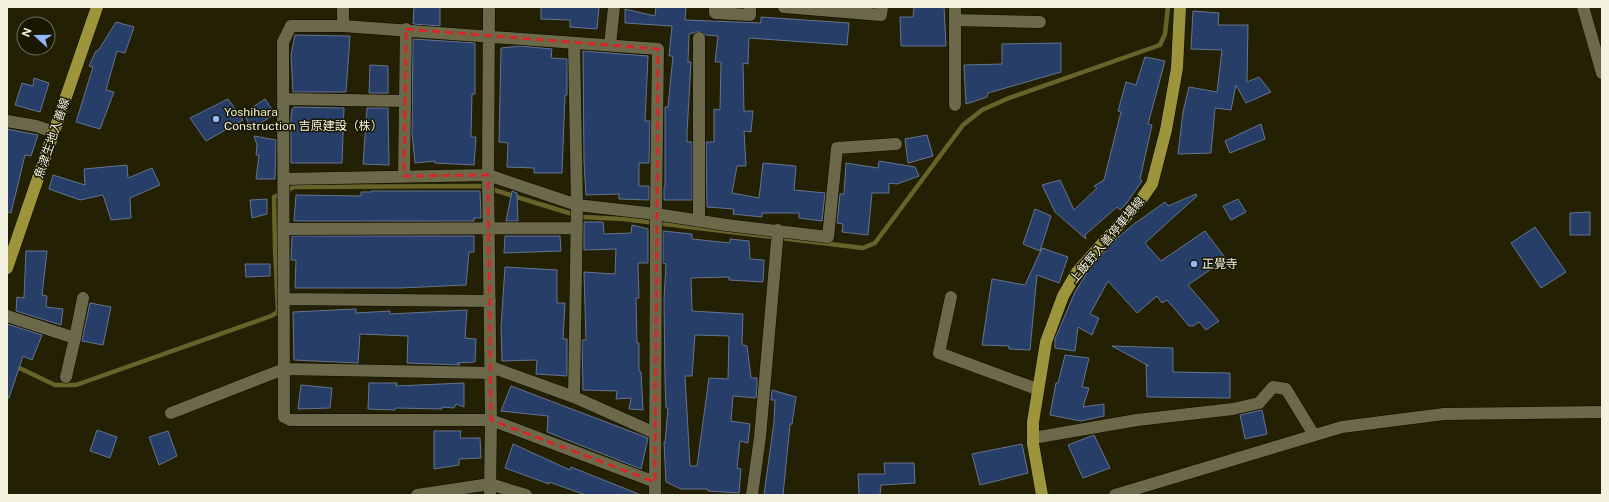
<svg xmlns="http://www.w3.org/2000/svg" width="1609" height="502" viewBox="0 0 1609 502" font-family="'Public Sans','Noto Sans JP',sans-serif">
<rect width="100%" height="100%" fill="#232003"/>
<g fill="none" stroke-linecap="round" stroke-linejoin="round">
<path stroke="#68632a" stroke-width="4.5" d="M7,362L55,385H76L271,316L278,312L275,248L274,197L294,187L481,186L582,217L623,219L863,248L875,243L963,125L982,110L1009,98L1160,45L1165,34L1168,7"/>
</g>
<path fill="#273e68" stroke="#667590" fill-rule="evenodd" d="M414,7H440V26L413,24Z
M541,7H599L597,29L570,27V20L541,19Z
M656,7H686L685,20L761,23V17L849,23L847,45L749,38L748,64L743,63L744,111H753L751,132L744,131L746,166H737L732,193L759,198L763,163L796,166L794,190L825,193L822,221L799,218V213H762V217L733,214L734,209L707,207L706,142H714V109L720,110L721,62H715L718,36L706,35L699,31L689,34L688,62H691L687,133V142H692V200H664V187H665V107H668L673,56H669L672,26L625,23V9L655,16Z
M914,7H944L946,46H901L900,17H913Z
M1193,11L1219,13L1218,25H1248L1247,82L1259,77L1271,92L1246,103L1236,85L1231,110L1215,108L1211,153L1178,154L1183,112L1189,87L1217,92L1222,50L1191,49Z
M116,22L134,27L125,53L117,51L106,90L114,92L100,129L76,122L93,67L89,66L96,51H98Z
M295,35L350,36L346,92H293L291,55Z
M413,39L475,43V94H472L471,137H476L474,165L435,163V161L415,163L412,133Z
M1061,43V72L988,93L987,97L966,104L964,65L1002,64V44Z
M520,46L552,49L551,58L567,59V95H565L562,173H534V168L507,167L508,143L499,142L501,48Z
M583,51L648,56L645,121H650L649,163H639V186H649V200L619,199V194L586,195L584,162Z
M1145,57L1165,61L1148,124L1152,125L1140,179L1142,181L1126,204L1120,210L1117,207L1085,235L1086,239L1055,212L1042,185L1060,180L1074,210L1097,188L1094,186L1104,180L1121,112L1118,111L1126,82L1136,85Z
M370,65L388,66V93H369Z
M34,78L49,83L40,112L15,105L22,83L33,86Z
M228,99L243,120L206,141L190,118Z
M265,99L275,114L251,129L244,113Z
M294,107L344,108L342,163H291V117L292,109L294,108Z
M367,108H388L389,165L363,164Z
M1261,124L1265,139L1230,153L1225,141Z
M7,129L38,135L31,156L25,155L11,213L7,212Z
M927,135L933,156L908,163L905,139Z
M254,136L276,140L275,179H256L259,155H256L257,145Z
M879,161L915,167L919,176L897,184L889,183V193H872L868,235L842,232L843,224L837,223L840,194H844L846,163L878,168Z
M127,165L128,178L152,168L160,185L130,198L131,218L111,220L103,195L80,200L49,189L53,175L85,185L84,169Z
M371,191H480L481,218H474V221H294L296,195L361,196V192H371Z
M512,191L517,193L518,221H506Z
M1196,194L1197,196L1145,243L1161,261L1205,231L1226,259L1188,285L1219,321L1206,330L1199,322L1193,326H1189L1167,300L1162,303L1157,296L1137,313L1108,281L1090,314L1099,318L1092,335L1078,327L1075,351L1055,348V339L1075,292L1090,268L1115,240L1134,224L1165,202L1168,206Z
M267,199V214L252,218L250,200Z
M1238,199L1246,212L1231,220L1223,206Z
M1035,209L1051,216L1040,251L1023,244Z
M1590,212V235H1570V213Z
M584,222H603L604,234L631,233L632,225L648,229V263H638L639,298H636L637,343H639V371L641,372L643,410L629,409L631,398L616,399L617,391L583,390L582,340H586L584,272L615,274L616,249L584,250Z
M1535,227L1566,272L1541,288L1511,243Z
M663,231L692,234V239L730,243V239L749,241L750,259L764,260L763,282L729,280V277L691,278L692,311L743,314L742,345L747,346L751,378H757V387L756,398L733,396L731,421L750,424L748,443L740,441L737,468L741,469L739,493L708,491V489H681L666,482L664,442L665,443L668,408H666L665,380L664,299L666,264L663,263ZM695,335L729,336L728,379L709,378L697,466H690L685,376H692Z
M292,236H474V252H469L466,285L400,288H295L296,260H291Z
M505,236H560L561,251L504,253Z
M1042,248L1068,257L1059,283L1037,275L1030,350L1009,349V346L982,345L992,279L1025,285Z
M26,251H47L42,295L47,296L46,307L63,309L61,325L16,311L17,297L24,298Z
M245,264H270V276L246,277Z
M505,267L557,270V303H565L563,339H567V376L536,374L537,360L502,361L501,327Z
M90,303L111,307L103,345L82,341Z
M356,309V313L390,311V314L467,310L465,338L476,339L475,362L457,363L460,365L407,363L408,336L360,334L358,363L294,360L293,312Z
M7,324L42,335L32,360L23,356L9,398H7Z
M1112,346L1173,348V372L1230,373V398L1147,397L1146,365L1149,366Z
M1065,355L1089,358L1082,387L1089,388L1083,407L1104,404V416L1081,421L1050,415L1056,383H1058Z
M369,383H397L396,386L464,383V407L456,404L454,408L442,407V409L395,408V410L368,409Z
M301,385L332,388L330,408L298,409Z
M511,386L648,438L641,469L547,432L548,416L501,411Z
M772,390L796,397L792,424H790L783,495H764L774,422L775,400H771Z
M1262,410L1267,434L1245,439L1240,415Z
M97,430L117,437L110,458L90,451Z
M168,431L177,456L159,465L149,437Z
M434,431H461L460,438H480L481,458L459,459V465L434,469Z
M1094,435L1110,468L1083,478L1068,445Z
M513,444L570,470L571,467L641,495H586L549,482V484L505,468Z
M1022,444L1028,473L980,485L972,454Z
M884,463H914L915,483L881,485L880,495H859L858,474H885Z"/>
<g fill="none" stroke-linecap="round" stroke-linejoin="round">
<g stroke="#0c0900" stroke-width="13">
<path id="minor" d="M343,7V26H291L283,42L284,417L290,420H491L655,482
M489,7L488,175L491,420L490,495
M715,7V13L750,15V7
M784,7L881,15L882,7
M1583,7L1602,73
M955,20L1040,22
M343,26L658,49L656,214L655,495
M699,38V221
M574,43L577,205L574,397L655,433
M610,45L614,7
M284,99L405,101
M955,105V7
M7,121L36,126L54,132
M404,176L406,29
M284,179L488,175L577,205L656,214L726,225L828,237L837,148L896,144
M284,229L576,228
M951,297L939,353L1037,389
M284,299L490,301
M7,316L75,338L66,377
M75,338L83,298
M491,367L574,397
M171,413L284,369L491,373
M1033,438L1137,420L1233,409L1259,403L1273,387L1286,389L1314,435
M417,495L490,484L526,495
M752,495L760,437L778,230
M1115,495L1342,427L1444,414L1602,412"/>
</g>
<g stroke="#0c0900" stroke-width="13">
<path id="major" d="M7,268L97,7
M1042,495L1033,444V422L1046,342L1063,296L1077,272L1140,201L1152,184L1166,130L1177,68L1180,7"/>
</g>
<use href="#minor" stroke="#6b694a" stroke-width="12"/>
<use href="#major" stroke="#9c953c" stroke-width="12"/>
</g>
<path fill="none" stroke="#d62828" stroke-width="3" stroke-dasharray="8 5" stroke-linejoin="round" d="M406,29L658,49L655,482L491,420L488,175L404,176Z"/>
<g fill="#91b8fd" stroke="#191700" stroke-width="1.5">
<circle cx="216" cy="119" r="4"/>
<circle cx="1194" cy="264" r="4"/>
</g>
<g text-anchor="middle" dominant-baseline="central" stroke-width="3" stroke-linejoin="round" paint-order="stroke">
<g font-size="12" fill="#f3f2e1" stroke="#191700" text-anchor="start">
<text x="224" y="112">Yoshihara<tspan x="224" dy="14">Construction 吉原建設（株）</tspan></text>
<text x="1202" y="264">正覺寺</text>
</g>
<g font-size="12" fill="#f3f2e1" stroke="#191700">
<text transform="translate(52 138) rotate(-71)">魚津生地入善線</text>
<text transform="translate(1107 240) rotate(-50)">上飯野入善停車場線</text>
</g>
</g>
<rect width="1609" height="502" fill="none" stroke="#f3f2e1" stroke-width="16"/>
<g transform="translate(36 36) rotate(291)"><circle r="19" fill="#191700" stroke="#706f5a"/>
<path d="M0-3L7 15L0 10L-7 15Z" fill="#91b8fd"/>
<text y="-6" font-size="11" font-weight="bold" text-anchor="middle" fill="#f3f2e1">N</text>
</g>
</svg>
